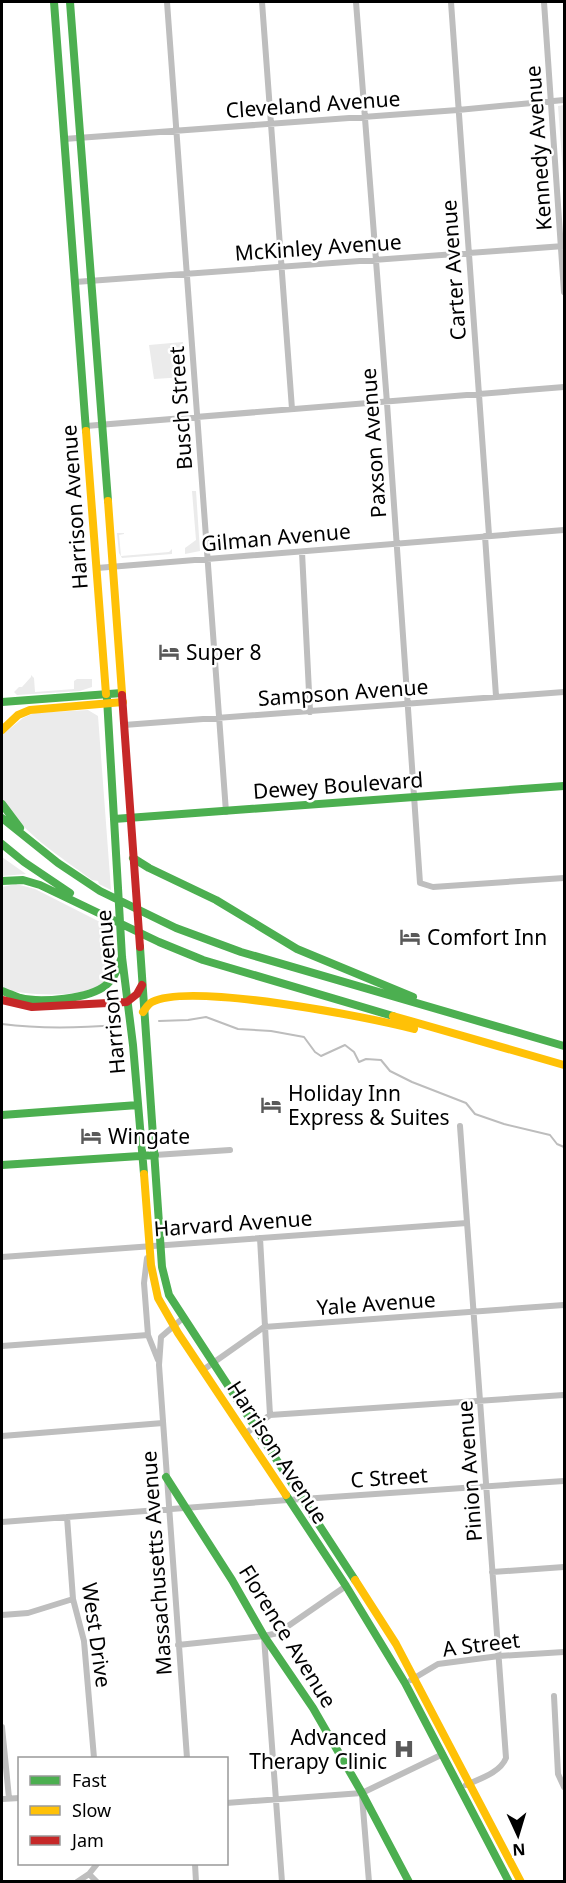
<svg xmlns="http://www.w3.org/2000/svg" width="566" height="1883" viewBox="0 0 566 1883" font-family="'Noto Sans',sans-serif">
<rect width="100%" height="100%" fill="#fff"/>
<path fill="#ebebeb" d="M564,105V187L558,106Z
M183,342L185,377L154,379L149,345Z
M192,491H196L200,551L185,554V548L196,540Z
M117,533H124V534L119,535L121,556L169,552L172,549V554L122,558L119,553Z
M31,675L34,678L35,692L74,689V681L77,679H92V687L80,691L17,695L14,692L19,687H22L31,677Z
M88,710L98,716L111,890L99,884L98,881L92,880C61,857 22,833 2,799V735L23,718L34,713Z
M2,857L26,874L2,876Z
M16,884L35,889L100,922V924L113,931C115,948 118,967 106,981C87,1000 25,995 2,989V887Z"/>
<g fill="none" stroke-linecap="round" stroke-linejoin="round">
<path stroke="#bdbdbd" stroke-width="2" d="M159,1021L188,1020L206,1017L238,1029L271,1031L304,1037L315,1052L321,1056L345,1045L354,1052L359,1062L366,1059L381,1060L390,1071L412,1082L466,1103L475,1114L504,1124L550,1135L557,1144L564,1147
M2,1024C40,1029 79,1028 118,1025"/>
<path stroke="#bebebe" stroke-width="6" d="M167,2L226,812
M262,2L292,409
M356,2L387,403L420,883L433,887L564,878
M451,2L489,535
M544,2L564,292
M64,139L458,110L564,100
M75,282L564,246
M86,426L564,387
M485,536L496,696
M302,552L310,712
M97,568L564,530
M124,725L564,692
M460,1126L506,1758C500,1773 479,1779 466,1785
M155,1155L230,1150
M260,1238L270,1415
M2,1257L467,1223
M147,1258L144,1283L148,1335L158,1360
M183,1318L161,1337L159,1365L187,1758
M2,1346L148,1335
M203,1370L264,1327L564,1305
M245,1434L270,1415L564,1395
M2,1436L163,1423
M67,1517L73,1599L84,1641L94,1758
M2,1522L288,1500L564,1481
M492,1572L564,1567
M2,1615L28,1613L73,1599
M264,1637L282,1882
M178,1645L264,1636L278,1633L346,1586
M411,1680L438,1664L499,1656L564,1652
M554,1696L558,1774L564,1787
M2,1727L9,1798
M362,1796L369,1882
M2,1799L20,1798
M226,1803L362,1793L443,1754
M195,1864L196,1882
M89,1874L97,1882
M77,1882L89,1874L97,1864"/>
<path stroke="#4caf50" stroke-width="8" d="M54,2L86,431
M70,2L108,501
M107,698L122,957L133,1045L144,1174
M2,702L122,693
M2,804L20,828
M2,818L58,863L100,891L176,928L241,952L564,1046
M114,819L564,786
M2,844L24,862L70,893
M133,858L149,868L216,900L297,949L413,997
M2,881L23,880L40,885L159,942L203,960L393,1016
M140,947L162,1267L169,1295L355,1580
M2,991C8,993 14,996 20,998C40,1003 90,999 106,985C115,978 118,967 122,957
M2,1115L138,1105
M2,1165L155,1155
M166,1477L232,1580L264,1636L313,1708L362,1793L409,1882
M286,1495L346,1586L405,1683L509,1882"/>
<path stroke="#ffc107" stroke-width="8" d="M86,431L106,694
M108,501L122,693
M2,730L18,715L30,710L123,702
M143,1012C146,1008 148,1004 152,1002C190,982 368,1017 414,1029
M393,1016L564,1065
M144,1174L151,1265L158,1298L178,1333L286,1495
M355,1580L396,1644L521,1882"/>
<path stroke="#c62828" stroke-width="8" d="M122,695L140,947
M2,1000L32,1007L127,1002L137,994L142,985"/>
</g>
<defs>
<g id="hotel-bare" transform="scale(1.62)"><path d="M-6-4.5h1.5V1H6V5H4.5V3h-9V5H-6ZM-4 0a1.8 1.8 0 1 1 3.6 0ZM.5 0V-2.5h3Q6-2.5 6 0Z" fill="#595959" stroke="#fff" stroke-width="2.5" paint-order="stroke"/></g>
<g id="hospital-bare" transform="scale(1.62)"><path d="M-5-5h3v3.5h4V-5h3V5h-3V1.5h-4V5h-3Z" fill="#595959" stroke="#fff" stroke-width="2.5" paint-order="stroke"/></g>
</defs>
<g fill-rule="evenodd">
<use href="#hotel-bare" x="169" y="652"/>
<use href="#hotel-bare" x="410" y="937"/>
<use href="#hotel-bare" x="271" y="1105"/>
<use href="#hotel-bare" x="91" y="1136"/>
<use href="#hospital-bare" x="404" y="1749"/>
</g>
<g text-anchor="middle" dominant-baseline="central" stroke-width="5" stroke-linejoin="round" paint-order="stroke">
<g font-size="21" fill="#000" stroke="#fff">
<text transform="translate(313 104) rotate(-4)">Cleveland Avenue</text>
<text transform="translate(538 148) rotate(-94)">Kennedy Avenue</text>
<text transform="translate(318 247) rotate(-4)">McKinley Avenue</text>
<text transform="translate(453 270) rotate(-94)">Carter Avenue</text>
<text transform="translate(180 408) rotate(-94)">Busch Street</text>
<text transform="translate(373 443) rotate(-94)">Paxson Avenue</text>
<text transform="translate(74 507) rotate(-94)">Harrison Avenue</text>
<text transform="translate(276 537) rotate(-5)">Gilman Avenue</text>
<text transform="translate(343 692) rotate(-4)">Sampson Avenue</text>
<text transform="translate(338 785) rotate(-4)">Dewey Boulevard</text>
<text transform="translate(110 992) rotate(-95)">Harrison Avenue</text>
<text transform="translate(233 1223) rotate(-4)">Harvard Avenue</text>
<text transform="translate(376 1303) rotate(-4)">Yale Avenue</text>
<text transform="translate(278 1452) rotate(57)">Harrison Avenue</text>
<text transform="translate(469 1471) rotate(-94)">Pinion Avenue</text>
<text transform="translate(389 1477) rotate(-4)">C Street</text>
<text transform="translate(156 1563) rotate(-94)">Massachusetts Avenue</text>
<text transform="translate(97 1635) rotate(82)">West Drive</text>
<text transform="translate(288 1636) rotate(58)">Florence Avenue</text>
<text transform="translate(481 1644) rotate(-7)">A Street</text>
</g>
<g font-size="21" fill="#000" stroke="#fff" text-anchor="start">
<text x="186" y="652">Super 8</text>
<text x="427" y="937">Comfort Inn</text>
<text x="288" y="1093">Holiday Inn<tspan x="288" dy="24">Express &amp; Suites</tspan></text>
<text x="108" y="1136">Wingate</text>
<text x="387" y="1737" text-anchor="end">Advanced<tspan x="387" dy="24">Therapy Clinic</tspan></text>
</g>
</g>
<rect width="566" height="1883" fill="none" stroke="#000000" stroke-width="6"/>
<rect x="18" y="1757" width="210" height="108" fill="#ffffff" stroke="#999999" stroke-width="1.5"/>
<rect x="30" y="1776" width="30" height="9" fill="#4caf50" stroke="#999999" stroke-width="1.5"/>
<text x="72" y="1787" font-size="18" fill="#000000">Fast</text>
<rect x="30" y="1806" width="30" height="9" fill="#ffc107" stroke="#999999" stroke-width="1.5"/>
<text x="72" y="1817" font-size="18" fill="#000000">Slow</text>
<rect x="30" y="1836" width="30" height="9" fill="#c62828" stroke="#999999" stroke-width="1.5"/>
<text x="72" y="1847" font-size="18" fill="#000000">Jam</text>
<g transform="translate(518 1835) rotate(176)" stroke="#ffffff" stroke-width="4.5" paint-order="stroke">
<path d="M0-4.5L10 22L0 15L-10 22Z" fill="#000000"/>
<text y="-9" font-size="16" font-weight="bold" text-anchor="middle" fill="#000000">N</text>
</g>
</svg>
